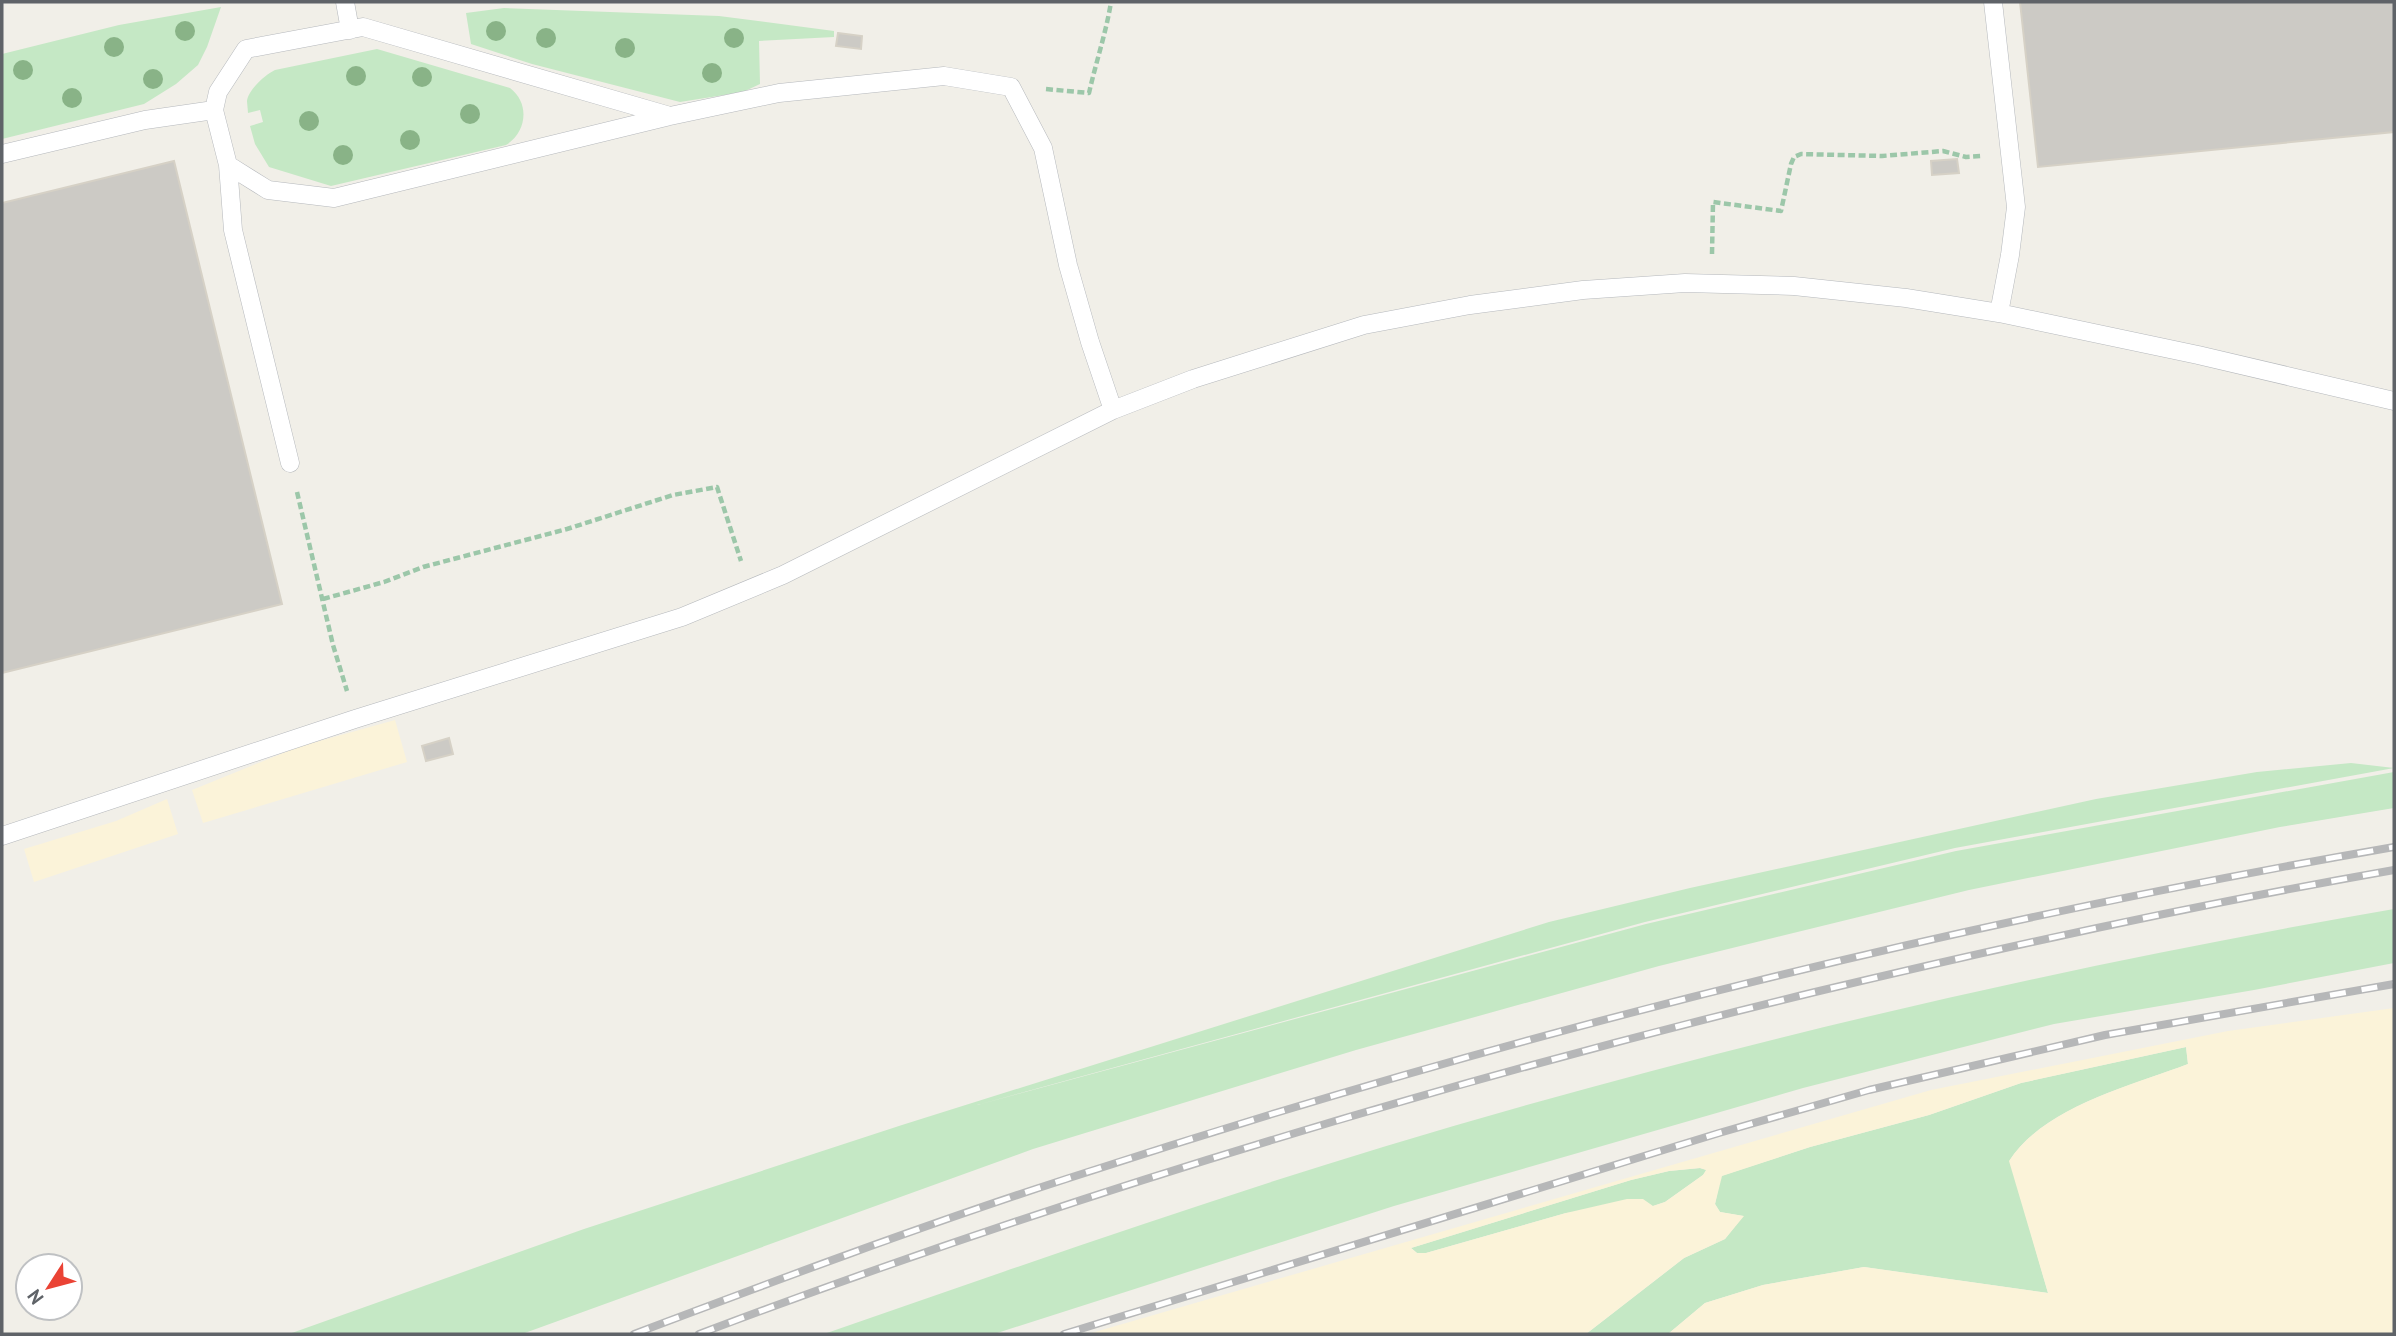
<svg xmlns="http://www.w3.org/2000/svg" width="2396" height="1336" viewBox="0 0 2396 1336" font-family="'PT Sans',sans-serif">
<rect width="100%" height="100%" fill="#f1efe8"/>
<path fill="#c5e8c5" d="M221,7L207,47L198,65L176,84L144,104L2,139V54L119,25Z
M504,8L719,16L834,31V37L759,41L760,84L743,92L680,102L532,64L471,44L466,13Z
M377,49L510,88C530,103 527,132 506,145L331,186L269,167L255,144L250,126L263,122L260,110L248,113C248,111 247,102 247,101C248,90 266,74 275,70Z
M2351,763L2394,768L1955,848L1645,922L977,1105L1646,924L1956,851L2394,772V808L2280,827L1969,890L1659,966L1356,1050L1033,1149L522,1334H289L584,1229L902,1125L1549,922L1690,888L2096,799L2257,772Z
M2394,909V963L2254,990L2054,1024L1803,1088L1394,1206L994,1334H824C1009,1270 1195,1204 1383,1147C1714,1047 2053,968 2394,909Z
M2186,1047L2188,1064C2131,1086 2044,1107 2010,1160L2048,1293L1864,1267L1763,1285L1705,1303L1668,1334H1586L1684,1258L1725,1239L1743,1216L1720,1212L1715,1204L1721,1176L1810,1147L1929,1115L2021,1083Z
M1700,1168L1707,1170L1703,1175L1665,1202L1653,1206L1566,1213L1426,1253H1417L1411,1248L1631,1180L1669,1171Z"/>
<path fill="#fbf3d9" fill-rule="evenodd" d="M395,720L407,762L203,823L192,790L298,747Z
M167,799L178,834L34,882L24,849L116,821Z
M2394,1008V1334H1668L1705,1303L1763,1285L1864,1267L2048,1293L2009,1161C2044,1107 2130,1086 2188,1064L2186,1047L2021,1083L1929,1115L1810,1147L1722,1176L1715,1204L1720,1212L1744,1216L1725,1239L1684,1258L1586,1334H1088L1931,1090L2228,1031ZM1700,1168L1706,1170L1703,1175L1665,1202L1653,1206L1643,1199H1627L1566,1213L1426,1253H1417L1411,1248L1631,1180L1669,1171Z"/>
<path fill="#cccac5" stroke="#d6d1c6" stroke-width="2" d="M2020,2H2394V132L2038,167Z
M838,33L862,36L861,49L836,46Z
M1957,159L1959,173L1932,175L1931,161Z
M174,161L282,604L2,673V203Z
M449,738L453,754L426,761L422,746Z"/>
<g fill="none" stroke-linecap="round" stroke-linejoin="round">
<g stroke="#b5b8bc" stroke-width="19">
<path id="lane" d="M345,2L350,30
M1993,2L2016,207L2010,255L1999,313
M670,116L363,27L246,49L218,92L214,110L228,165L268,190L334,198L670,116L779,93L944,76L1011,87L1043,148L1068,265L1090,342L1113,410
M2,154L145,120L214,110
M228,165L233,230L290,463
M2,836L355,719L682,617L783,575L1113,410L1193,379L1364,325L1470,305L1583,290L1685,283L1794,286L1906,298L1999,313L2198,355L2394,401"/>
</g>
<path stroke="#9cc7a9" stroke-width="4.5" stroke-dasharray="7 3.5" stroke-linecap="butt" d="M1046,89L1089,93C1096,62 1106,33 1111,2
M1712,254L1713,202L1781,211L1791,164L1794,157L1801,154L1882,156L1943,151L1966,157L1981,156
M297,492L333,645L347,691
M323,599L384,582L423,567L567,529L673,495L717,487L741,561"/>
<use href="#lane" stroke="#fff" stroke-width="18"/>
<g stroke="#b6b7b8" stroke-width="8">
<path id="rail" d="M634,1334C777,1280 921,1226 1066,1179C1500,1037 1944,925 2394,847
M699,1334C1063,1197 1437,1084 1815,992C2007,946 2200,904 2394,870
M1064,1334L1719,1133L1869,1090L2105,1035L2394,984"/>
</g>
<use href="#rail" stroke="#fff" stroke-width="5" stroke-dasharray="16" stroke-linecap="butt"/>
</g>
<g fill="#89b387">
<circle cx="185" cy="31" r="10"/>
<circle cx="496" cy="31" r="10"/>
<circle cx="546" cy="38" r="10"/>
<circle cx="734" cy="38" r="10"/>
<circle cx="114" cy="47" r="10"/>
<circle cx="625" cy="48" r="10"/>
<circle cx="23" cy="70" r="10"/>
<circle cx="712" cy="73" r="10"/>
<circle cx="356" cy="76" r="10"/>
<circle cx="422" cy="77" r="10"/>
<circle cx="153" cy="79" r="10"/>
<circle cx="72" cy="98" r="10"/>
<circle cx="470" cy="114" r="10"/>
<circle cx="309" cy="121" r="10"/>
<circle cx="410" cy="140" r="10"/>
<circle cx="343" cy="155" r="10"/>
</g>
<rect width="2396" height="1336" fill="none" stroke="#5f6368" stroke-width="7"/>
<g transform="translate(49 1287) rotate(234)"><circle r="33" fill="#ffffff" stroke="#bfc1c3" stroke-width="2"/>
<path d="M0-5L12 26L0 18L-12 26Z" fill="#ea4335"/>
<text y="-10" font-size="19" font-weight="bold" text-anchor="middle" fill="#5f6368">N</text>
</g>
</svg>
